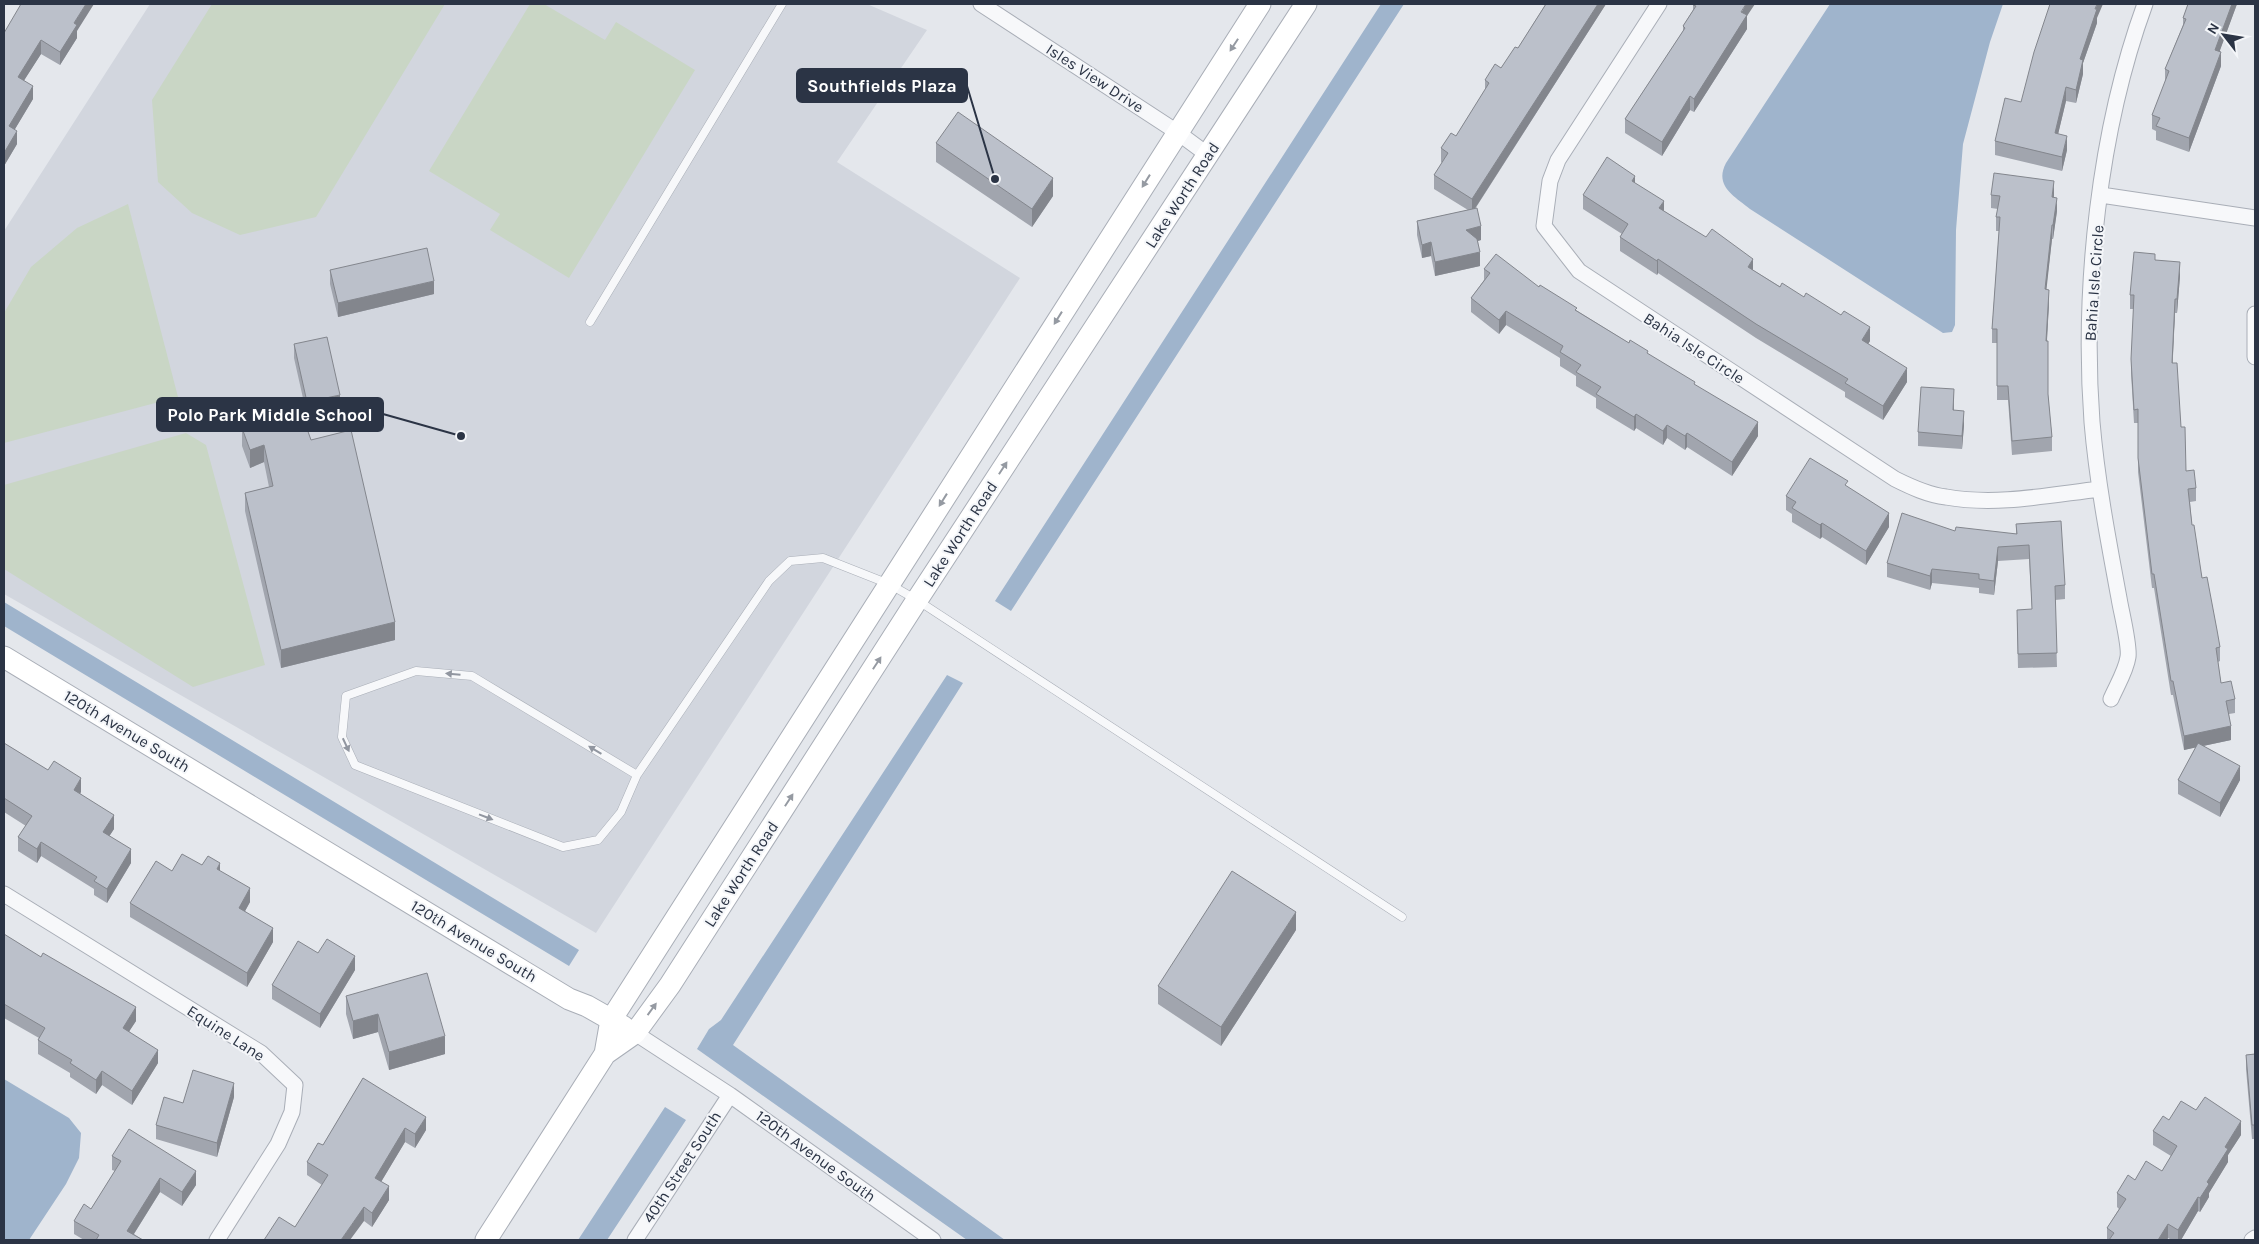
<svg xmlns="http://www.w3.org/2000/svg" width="2259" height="1244" viewBox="0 0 2259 1244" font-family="Karla,sans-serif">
<rect width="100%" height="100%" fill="#e4e7ec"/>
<path fill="#d2d6de" d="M150,4H867L927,30L837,162L1020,278L596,933L4,594V231Z"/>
<path fill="#c9d6c5" d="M212,4H445L316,217L240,235L192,213L158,182L152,100Z
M530,4H544L605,40L616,22L695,70L569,278L490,230L500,214L429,171Z
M128,204L178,397L4,443V313L31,267L77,228Z
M186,433L206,445L265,665L193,687L4,569V485Z"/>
<path fill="#9fb4cc" d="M1381,4H1404L1011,611L995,601Z
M1830,4H2003L1990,42L1963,144L1956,230L1955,325L1952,332L1943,333L1750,209C1734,196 1714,186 1726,163Z
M4,602L579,950L569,966L4,626Z
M947,675L963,683L733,1045L1005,1240H967L697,1049L709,1029L721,1020Z
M4,1079L69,1118L81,1133L79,1158L66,1184L29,1240H4Z
M665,1107L686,1120L607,1240H578Z"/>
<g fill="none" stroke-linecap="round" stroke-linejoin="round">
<g stroke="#a9aeb7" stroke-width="9">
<path id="lane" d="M590,322L782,4
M637,775L472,676L416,671L346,696L342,737L355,765L563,847L598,840L621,812L637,775L769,581L790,561L823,558L889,584L917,600L1402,917"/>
</g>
<g stroke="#a9aeb7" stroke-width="17">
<path id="street" d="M981,4L1177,132L1208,155
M1659,4L1558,160L1550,181L1544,226L1579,271L1895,479C1911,487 1928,495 1946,497C1997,506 2049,495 2100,489
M2101,195L2255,218
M2255,314V357
M2111,699C2116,687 2126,671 2128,657C2130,646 2121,611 2119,598C2108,539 2097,481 2092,422C2082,288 2099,130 2145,4
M4,894L261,1053L295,1085L292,1112L278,1144L217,1240
M635,1033L730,1095L933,1240
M635,1240L730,1095
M2252,1240L2255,1238"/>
</g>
<g stroke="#a9aeb7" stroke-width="23">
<path id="secondary" d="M4,657L569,999L587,1006L624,1027
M605,1054L611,1020L1260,4
M486,1240L605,1054L635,1033L670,985L917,600L1306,4"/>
</g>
<use href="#lane" stroke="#f7f8fa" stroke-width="8"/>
<use href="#street" stroke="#f7f8fa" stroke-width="15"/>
<use href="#secondary" stroke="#fff" stroke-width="21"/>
</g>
<path fill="#a1a5ae" d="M21,4L77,31V38L60,65L41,54L24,80L33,99L15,129L17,144L4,166Z
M1544,4H1606L1475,209L1481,240L1478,241L1480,266L1435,276L1431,256L1422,258L1417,235V221L1468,210L1434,189V175L1442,163L1441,162V148L1456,136L1485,90V80L1501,68L1518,48L1545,5Z
M2188,4H2237L2219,52L2221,66L2189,152L2156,140V131L2152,129V115L2165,83V69L2183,25V18Z
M1693,5L1747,16V29L1694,112L1690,110L1662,156L1625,133V119L1683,31V26L1693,10Z
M2097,18V23L2083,63V74L2076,103L2066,101L2058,134L2067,150L2062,171L1995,155V141L2021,102Z
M936,143L1053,196L1032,227L936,162Z
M1635,183L1664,211L1753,270L1870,341L1868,344L1907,382L1883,420L1845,397V392L1756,338L1658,273L1657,275L1620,251V237L1622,234L1583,209V195Z
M1991,195H2054V197L2057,211L2053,239H2052L2046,289L2049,303L2047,341L2048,395L2052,437V451L2012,455L2008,400H1997V343H1992V329L1999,231H1996V217L1998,209L1991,208Z
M2155,260L2180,276L2177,313H2175L2172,363L2186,471L2196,488V501L2190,502L2192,525L2202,578L2220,647V661L2218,662L2221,683L2235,699V713L2229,714L2231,740L2203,746L2240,780L2220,817L2178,794V780L2196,747L2184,750L2173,695H2171L2154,588H2152L2138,472V423H2134L2131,373L2134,309H2130V295Z
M1484,269L1539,287L1629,343L1648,354L1695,385L1758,436L1732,476L1687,447L1685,450L1667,438L1663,445L1636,428L1634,431L1596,408V398L1576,386V376L1560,366V358L1506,325L1499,334L1471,312V298L1484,280Z
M330,270L434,294L338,317L330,284Z
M294,344L340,409L307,416L294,358Z
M1954,403V410L1964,425L1962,449L1918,446V432Z
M248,416L311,440L395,640L281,668L245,511V493L269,487L264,462L250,468L242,446V428L248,426Z
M1848,487L1889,527L1866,565L1822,537L1820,539L1792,522V514L1786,510V496Z
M2016,524L2065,585V599L2055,600L2057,667L2018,668L2017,623L2032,609L2029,559L1998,561L1994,595L1979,593V588L1932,583L1930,590L1887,577V563L1955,531L2016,534Z
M4,743L81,792L80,793L114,829L109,836L131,863L107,903L94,895V889L41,856L37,863L18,851V837L26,826L4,812Z
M202,865L220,871L250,902L245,911L273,942L247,987L130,917V903L172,871Z
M1296,930L1221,1046L1158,1004V986Z
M4,934L136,1021L129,1031L158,1063L132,1105L102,1085L96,1094L70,1077V1073L38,1054V1040L39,1038L4,1018Z
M355,970L320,1028L272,999V985Z
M346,996L445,1054L389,1070L378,1032L353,1039L346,1014Z
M2255,1054V1139H2252L2246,1069V1055Z
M363,1078L426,1130L415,1148L405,1142L381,1182L389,1200L372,1227L364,1221L295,1227L322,1185L307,1175V1162L323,1145Z
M234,1097L217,1157L156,1139V1125Z
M2196,1110L2241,1135L2228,1155V1162L2209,1193V1197L2200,1212L2198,1211L2181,1240H2172L2168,1238L2167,1240H2107V1228L2119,1209L2117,1207V1193L2135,1180L2162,1171L2171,1156L2153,1145V1131L2169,1120Z
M112,1156L196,1185L182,1206L160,1192L134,1234L143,1240H84L74,1234V1221L91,1209L115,1171L112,1170Z"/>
<path fill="#83868d" d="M86,4H94L77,31V38L60,65V52L74,23Z
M1598,4H1606L1472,213V199Z
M1746,4H1755L1747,16V29L1694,112V99Z
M2097,4H2103L2097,18V23L2083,63V74L2076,103V90L2080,59Z
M2232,4H2237L2215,64V50Z
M41,40V54L18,90V77Z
M2221,52V66L2189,152V138Z
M33,86V99L9,139V126Z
M2066,87V101L2055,147V133Z
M1690,96V110L1662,156V142Z
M17,131V144L4,166V153Z
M2067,136V150L2062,171V157Z
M1635,176V190L1632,181Z
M1053,178V196L1032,227V209Z
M2054,181V195L2052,211V197Z
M2057,198V211L2053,239V225Z
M1664,201V215L1659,208Z
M2052,225V239L2045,303V289Z
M1481,226V240L1466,244V230Z
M1431,242V256L1422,258V245Z
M1480,252V266L1435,276V262Z
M1658,259V273L1657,275V261Z
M1753,259V272L1748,267Z
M2180,262V276L2177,313V299Z
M434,281V294L338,317V303Z
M2049,290V303L2046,355V341Z
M2175,299V313L2172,377V363Z
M1506,311V325L1499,334V320Z
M1870,327V341L1862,354V340Z
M1907,368V382L1883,420V406Z
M1954,389V403L1953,424V410Z
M340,395V409L307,416V402Z
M1964,411V425L1962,449V436Z
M1636,414V428L1634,431V417Z
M1758,422V436L1732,476V462Z
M1667,425V438L1663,445V431Z
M1687,433V447L1685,450V436Z
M264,445V462L250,468V450Z
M1889,513V527L1866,565V551Z
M1822,523V537L1820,539V525Z
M1998,547V561L1994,595V581Z
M1932,569V583L1930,590V576Z
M395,622V640L281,668V650Z
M2231,726V740L2184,750V736Z
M2240,766V780L2220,817V803Z
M81,778V792L74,803V790Z
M114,815V829L103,846V832Z
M41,842V856L37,863V849Z
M131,849V863L107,903V889Z
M220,863V877L217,869Z
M250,888V902L239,922V908Z
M1296,912V930L1221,1046V1027Z
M273,928V942L247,987V973Z
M355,956V970L320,1028V1014Z
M136,1007V1021L123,1041V1028Z
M378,1014V1032L353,1039V1021Z
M445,1036V1054L389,1070V1052Z
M158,1050V1063L132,1105V1091Z
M102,1071V1085L96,1094V1080Z
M234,1083V1097L217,1157V1143Z
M426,1117V1130L415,1148V1134Z
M2241,1121V1135L2228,1155V1162L2209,1193V1197L2200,1212V1198L2207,1182L2225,1147Z
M405,1128V1142L375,1192V1178Z
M196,1171V1185L182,1206V1192Z
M160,1178V1192L130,1240L127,1231Z
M389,1186V1200L372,1227V1213Z
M2198,1197V1211L2181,1240H2178V1230Z
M364,1207V1221L350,1240H341Z
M2168,1224V1238L2167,1240H2158Z"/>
<path fill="#bbc0ca" stroke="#83868d" d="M21,4H86L74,23L77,25L60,52L41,40L18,77L33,86L9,126L17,131L4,153V33Z
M1546,4H1598L1472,199L1434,175L1448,153L1441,148L1451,133L1456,136L1489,83L1485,80L1495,64L1501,68L1515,47L1518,48Z
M1694,4H1746L1741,12L1747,15L1694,99L1690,96L1662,142L1625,119L1685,28L1683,26L1696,6L1693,5Z
M2050,4H2097L2095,9H2097L2080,59L2083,60L2076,90L2066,87L2055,133L2067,136L2062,157L1995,141L2005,98L2021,102L2034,52Z
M2188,4H2232L2215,50L2221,52L2189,138L2156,126L2160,118L2152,115L2169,71L2165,69L2186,19L2183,18Z
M958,112L1053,178L1032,209L936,143Z
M1607,157L1635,176L1632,181L1664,201L1659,208L1706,237L1712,229L1753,259L1748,267L1780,287L1782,283L1804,297L1806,293L1841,315L1844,311L1870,327L1862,340L1907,368L1883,406L1845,383L1848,379L1756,324L1658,259L1657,261L1620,237L1628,224L1583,195Z
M1994,173L2054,181L2052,197L2057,198L2053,225H2052L2045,289L2049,290L2046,341H2048V394L2052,437L2012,441L2008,386H1997V329H1992L2000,217H1996L2000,196L1991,195Z
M1477,208L1481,226L1466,230L1477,239L1480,252L1435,262L1431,242L1422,245L1417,221Z
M427,248L434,281L338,303L330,270Z
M2134,252L2155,254V260L2180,262L2177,299H2175L2172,363H2177L2181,427H2185L2186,471L2194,470L2196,488L2188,489L2192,525H2194L2202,578L2207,577L2217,630L2220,647L2216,648L2221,683L2231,681L2235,699L2226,701L2231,726L2184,736L2173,681H2171L2154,574H2152L2138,458V409L2134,410L2131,359L2134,295H2130Z
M1496,254L1539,287L1540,285L1577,308L1575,310L1629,343L1630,340L1648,351L1647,353L1695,382L1694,384L1758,422L1732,462L1687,433L1685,436L1667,425L1663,431L1636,414L1634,417L1596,394L1601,387L1576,372L1581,365L1560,352L1563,346L1506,311L1499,320L1471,298L1490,273L1484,269Z
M327,337L340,395L307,402L294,344Z
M1921,387L1954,389L1953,410L1964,411L1962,436L1918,432Z
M296,398L311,440L351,430L395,622L281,650L245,493L273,486L264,445L250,450L242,428L251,425L248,416Z
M1810,458L1848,481L1845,485L1889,513L1866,551L1822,523L1820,525L1792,508L1796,502L1786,496Z
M1902,513L1955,531L1956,527L2017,534L2016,524L2061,521L2065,585L2055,586L2057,653L2018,654L2017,610L2032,609L2029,545L1998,547L1994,581L1979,579V574L1932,569L1930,576L1887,563Z
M4,743L48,770L54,761L81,778L74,790L114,815L103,832L131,849L107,889L94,881L97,877L41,842L37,849L18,837L32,816L4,798Z
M2198,743L2240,766L2220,803L2178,780Z
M182,854L202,865L208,856L220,863L217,869L250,888L239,908L273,928L247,973L130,903L156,861L172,871Z
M1232,871L1296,912L1221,1027L1158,986Z
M4,934L41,957L43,953L136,1007L123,1028L158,1050L132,1091L102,1071L96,1080L70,1063L72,1060L38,1040L45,1028L4,1004Z
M327,939L355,956L320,1014L272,985L298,941L318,953Z
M427,973L445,1036L389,1052L378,1014L353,1021L346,996Z
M2255,1054V1125H2252L2246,1055Z
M193,1070L234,1083L217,1143L156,1125L164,1097L183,1103Z
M363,1078L426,1117L415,1134L405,1128L375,1178L389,1186L372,1213L364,1207L341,1240H264L279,1217L295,1227L328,1175L307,1162L318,1143L323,1145Z
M2205,1097L2241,1121L2225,1147L2228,1149L2207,1182L2209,1184L2200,1198L2198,1197L2178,1230L2168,1224L2158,1240H2109L2114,1233L2107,1228L2126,1199L2117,1193L2128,1175L2135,1180L2146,1161L2162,1171L2177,1146L2153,1131L2163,1116L2169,1120L2181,1101L2196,1110Z
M129,1129L196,1171L182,1192L160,1178L127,1231L143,1240H96L99,1235L74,1221L84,1204L91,1209L121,1161L112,1156Z"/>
<defs><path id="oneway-solid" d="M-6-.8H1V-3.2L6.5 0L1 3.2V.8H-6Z" transform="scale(1.25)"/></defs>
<g fill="#959aa2">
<use href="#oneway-solid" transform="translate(1234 45) rotate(123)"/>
<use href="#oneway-solid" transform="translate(1146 181) rotate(122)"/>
<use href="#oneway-solid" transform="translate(1058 318) rotate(122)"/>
<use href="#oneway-solid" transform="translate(1003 468) rotate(-57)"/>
<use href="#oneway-solid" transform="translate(943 500) rotate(122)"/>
<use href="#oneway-solid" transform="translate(877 663) rotate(-57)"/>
<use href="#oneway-solid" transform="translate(789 800) rotate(-57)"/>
<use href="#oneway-solid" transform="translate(652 1009) rotate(-54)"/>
</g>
<g fill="#9196a0">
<use href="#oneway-solid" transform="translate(453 674) rotate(-175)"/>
<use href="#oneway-solid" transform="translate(346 745) rotate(65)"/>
<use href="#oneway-solid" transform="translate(595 750) rotate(-149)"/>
<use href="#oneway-solid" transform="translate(486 817) rotate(21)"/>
</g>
<g text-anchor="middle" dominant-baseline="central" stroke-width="4" stroke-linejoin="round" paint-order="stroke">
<g font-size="16" fill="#2b3445" stroke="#f4f6f9">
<text transform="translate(1095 78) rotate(33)">Isles View Drive</text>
<text transform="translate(1182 195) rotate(-57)">Lake Worth Road</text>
<text transform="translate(2094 283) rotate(-86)">Bahia Isle Circle</text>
<text transform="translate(1694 348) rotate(33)">Bahia Isle Circle</text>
<text transform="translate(960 534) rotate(-57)">Lake Worth Road</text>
<text transform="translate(127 731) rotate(31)">120th Avenue South</text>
<text transform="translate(741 874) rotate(-57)">Lake Worth Road</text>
<text transform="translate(474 941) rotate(31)">120th Avenue South</text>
<text transform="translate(226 1033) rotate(33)">Equine Lane</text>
<text transform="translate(816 1156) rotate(36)">120th Avenue South</text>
<text transform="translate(682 1167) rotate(-57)">40th Street South</text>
</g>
</g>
<path fill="none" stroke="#2b3445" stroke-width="2" d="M995 179L967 86M461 436L383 414"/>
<g fill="#2b3445" stroke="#f4f6f9" stroke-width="2">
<circle cx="995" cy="179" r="5"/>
<circle cx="461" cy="436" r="5"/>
</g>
<g fill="#2b3445" stroke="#2b3445" stroke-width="2">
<rect x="797" y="69" width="170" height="33" rx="5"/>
<rect x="157" y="398" width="226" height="33" rx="5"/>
</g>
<g font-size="18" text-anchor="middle" font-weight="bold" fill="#fff">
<text x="882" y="92">Southfields Plaza</text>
<text x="270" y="421">Polo Park Middle School</text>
</g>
<rect width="2259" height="1244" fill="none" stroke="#2b3445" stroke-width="10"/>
<g transform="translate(2224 35) rotate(301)" stroke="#f4f6f9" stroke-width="4" paint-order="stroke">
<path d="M0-4L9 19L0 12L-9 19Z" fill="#2b3445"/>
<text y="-8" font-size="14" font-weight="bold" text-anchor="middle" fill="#2b3445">N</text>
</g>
</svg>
